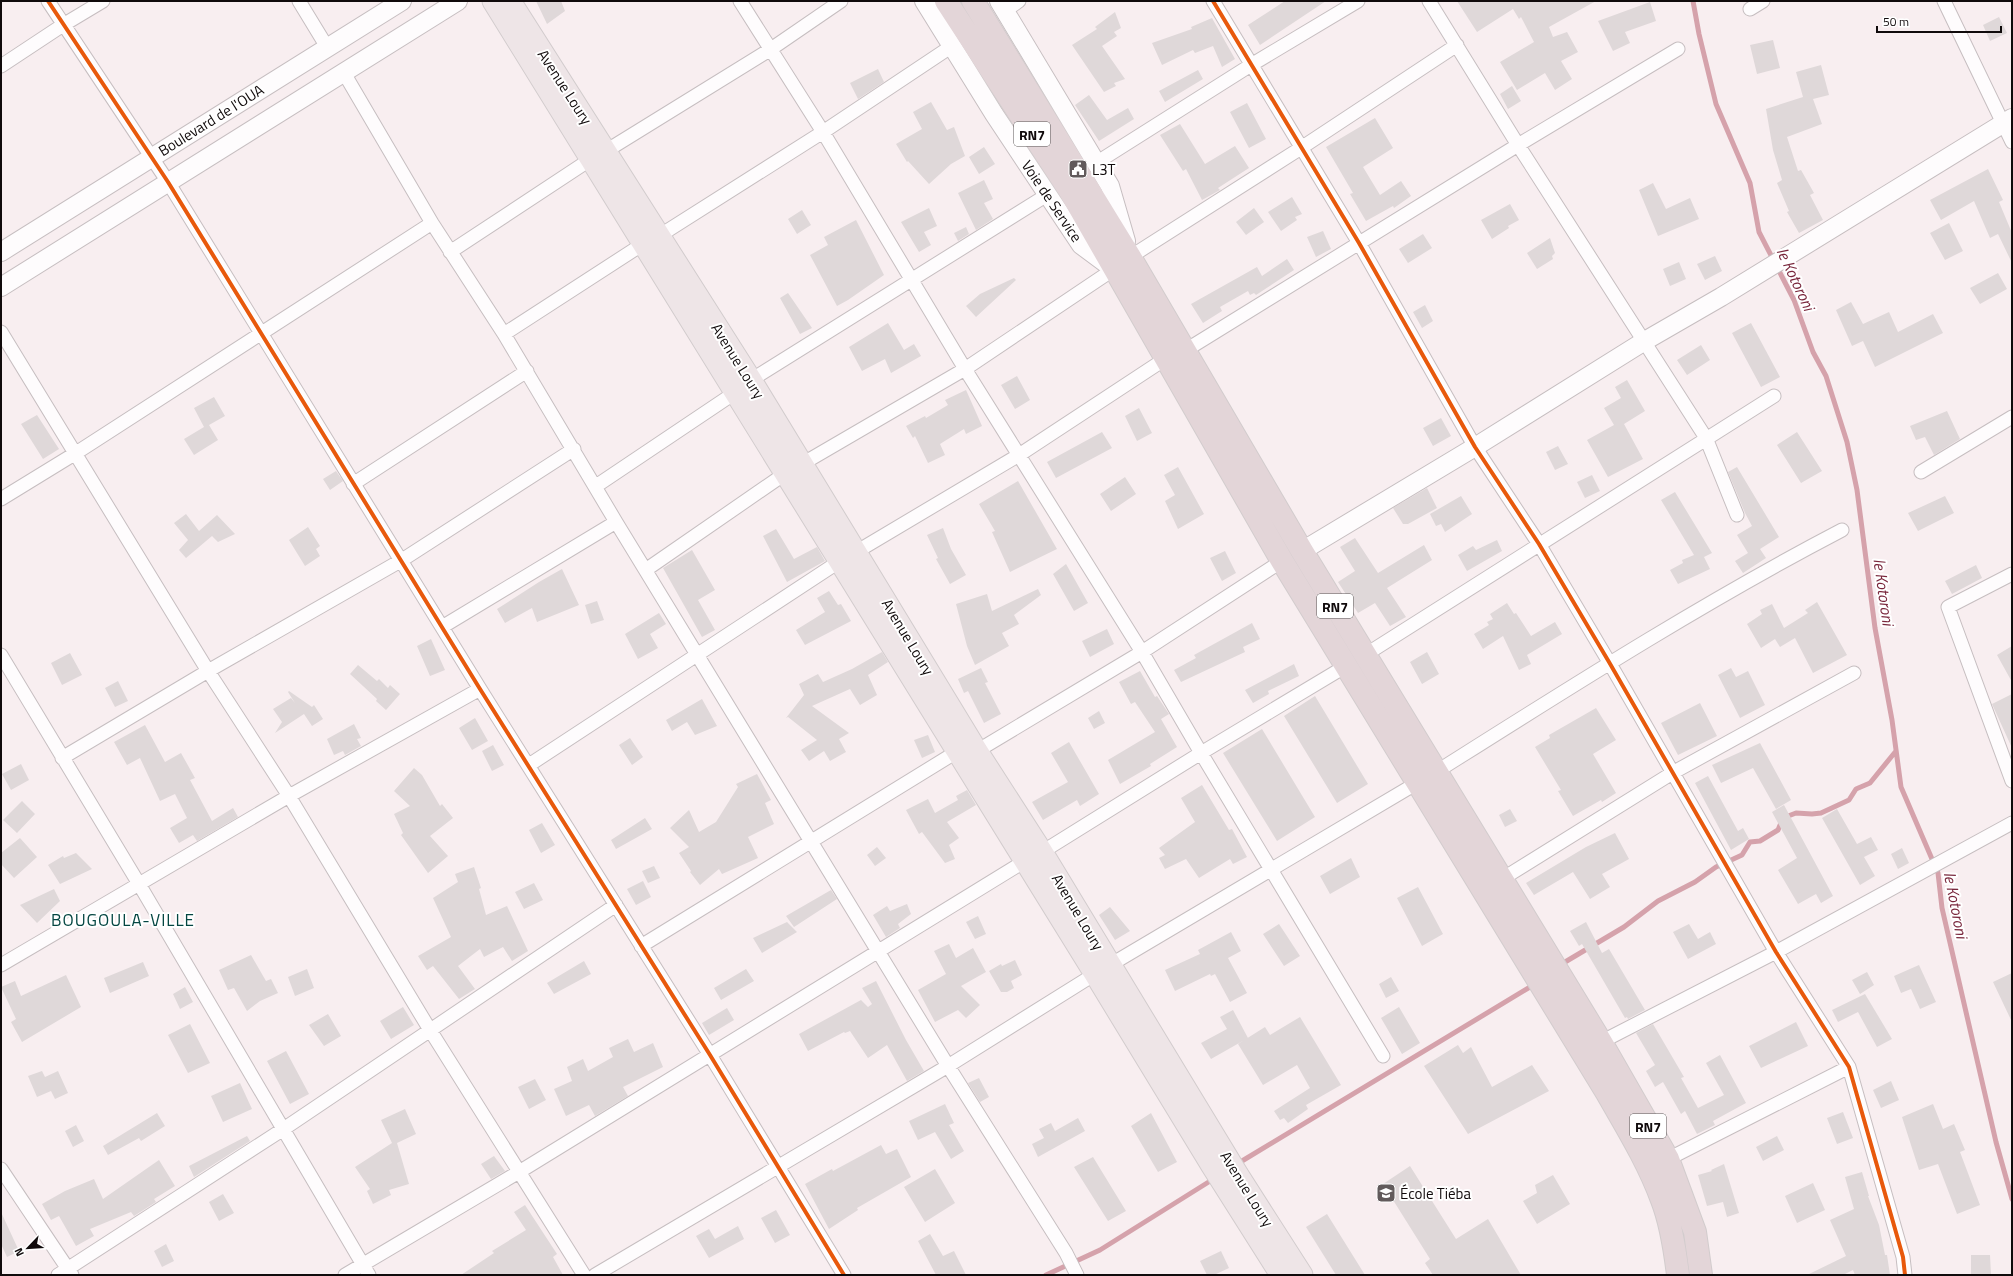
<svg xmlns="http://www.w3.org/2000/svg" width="2013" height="1276" viewBox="0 0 2013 1276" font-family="'Titillium Web',sans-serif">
<rect width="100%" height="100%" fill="#f8eef0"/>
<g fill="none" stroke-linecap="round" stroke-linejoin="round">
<path stroke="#d5a2ab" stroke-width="5" d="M1693,1L1699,34L1716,104L1750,183L1759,232L1794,300L1813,352L1826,376L1847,442L1857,490L1875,628L1892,720L1901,787L1938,873L1942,908L1996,1142L2012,1199
M1560,965L1624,927L1658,901L1695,882L1716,867L1742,855L1750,842L1760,841L1778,830L1783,818L1796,813L1812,814L1821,813L1849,800L1856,789L1870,783L1896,751
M1237,1164L1535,984
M1046,1275L1100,1250L1215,1178"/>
</g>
<path fill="#dfd8d9" d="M536,1H561L565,11L547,24Z
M1285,1H1326L1260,45L1248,25Z
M1457,1H1596L1549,27L1553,37L1567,32L1578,52L1561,61L1572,79L1555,90L1545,73L1517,90L1500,62L1534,42L1521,17L1519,19L1513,9L1477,32Z
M1650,2L1656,21L1625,32L1630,43L1613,51L1598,21Z
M1115,12L1121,28L1114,32L1117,36L1102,46L1125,79L1114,83L1116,86L1104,92L1072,45L1097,29L1095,27Z
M1999,17L2007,33L1990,41L1983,25Z
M1212,18L1235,59L1222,67L1213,46L1195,53L1193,50L1162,65L1152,43L1192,29L1191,27Z
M1773,40L1780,68L1757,74L1750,45Z
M1821,65L1829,95L1813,99L1822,124L1787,137L1798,171L1801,170L1814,193L1810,195L1823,220L1799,233L1787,212L1789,211L1777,183L1782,180L1773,150L1766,109L1803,97L1796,72Z
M878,69L884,82L858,99L850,83Z
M1198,70L1203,79L1165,102L1159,91Z
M1512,86L1521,101L1508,109L1500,94Z
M1089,95L1107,120L1128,108L1134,119L1099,141L1075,105Z
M931,102L947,130L954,127L965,156L951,164L929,184L908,161L907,162L896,144L922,129L913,112Z
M1247,103L1266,139L1249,148L1230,112Z
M1375,118L1393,148L1363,167L1380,195L1401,181L1411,196L1394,208L1393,206L1366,221L1350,194L1353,193L1326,147Z
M1180,124L1205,164L1235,146L1249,168L1218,188L1220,190L1202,200L1186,169L1183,171L1160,135Z
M984,147L995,164L979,174L969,157Z
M1988,169L2003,200L1999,202L2012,233V263L1998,234L1990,238L1974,201L1941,220L1930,200Z
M984,180L993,199L984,203L993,219L976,230L958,193Z
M1653,183L1666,209L1690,198L1699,219L1658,236L1639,190Z
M1292,197L1302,214L1295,217L1297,220L1281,231L1268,212Z
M1510,204L1519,220L1508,226L1509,228L1492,239L1481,220Z
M929,208L937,226L924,232L931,245L919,252L901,222Z
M1254,208L1264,222L1246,235L1236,222Z
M802,210L811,225L797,234L788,219Z
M856,220L884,275L848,300L837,306L810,255L828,245L824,237Z
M1949,223L1963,251L1945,260L1930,233Z
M966,227L969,234L958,241L954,233Z
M1323,231L1331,249L1316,257L1307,237Z
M1423,234L1432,248L1408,263L1399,249Z
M1550,238L1555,253L1552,256L1553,259L1537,269L1527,253Z
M1715,256L1722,271L1705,280L1697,264Z
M1287,259L1294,270L1256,295L1254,293L1250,295L1248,291L1220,307L1222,311L1203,323L1191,304L1257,267L1262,276Z
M1679,262L1686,279L1670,286L1663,269Z
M1998,273L2007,289L1980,304L1970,288Z
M1014,278L1016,280L976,317L966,306L980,294Z
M788,293L812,328L800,334L780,298Z
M1851,302L1863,324L1889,312L1898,332L1933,314L1943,333L1875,367L1863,341L1852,346L1836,310Z
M1425,305L1433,321L1422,328L1413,312Z
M888,323L904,350L914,344L921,356L891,373L885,359L862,371L849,347Z
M1751,323L1780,377L1761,387L1732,333Z
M1701,345L1710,360L1687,375L1677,360Z
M1017,376L1030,400L1015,409L1001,385Z
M1627,380L1645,411L1624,424L1643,459L1608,477L1587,440L1614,425L1604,408L1621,398L1615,387Z
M966,390L982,426L966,434L964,429L940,444L945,455L928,463L915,436L913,438L906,426L925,416L926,418L948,405L945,400Z
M214,397L225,416L209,425L218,440L194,455L184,439L204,427L194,408Z
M1139,408L1152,433L1137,441L1125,416Z
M1947,411L1960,439L1934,455L1925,437L1916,440L1910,426Z
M37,415L59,449L43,459L21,424Z
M1441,418L1451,436L1433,446L1423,428Z
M1102,432L1112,448L1056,478L1047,462Z
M1797,432L1822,471L1801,483L1777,445Z
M1558,446L1568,464L1555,470L1546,452Z
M1178,467L1204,514L1178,529L1165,501L1175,495L1164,475Z
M1737,467L1779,537L1760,549L1766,558L1743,573L1735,561L1748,553L1737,535L1752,526L1745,513L1728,472Z
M336,471L343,481L330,490L323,479Z
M1592,475L1600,491L1585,498L1577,482Z
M1125,477L1136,494L1111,511L1100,494Z
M1018,481L1057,549L1010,572L992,532L995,531L979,504Z
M1427,488L1437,508L1408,524H1403L1393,508Z
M1675,492L1712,553L1704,557L1710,569L1678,584L1670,570L1683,563L1682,560L1694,555L1661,500Z
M1461,496L1472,514L1445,532L1441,524L1436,526L1430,514Z
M1945,496L1954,513L1918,531L1908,513Z
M186,514L199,531L217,515L235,534L218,542L212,536L186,558L179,550L188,540L174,523Z
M308,527L320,546L316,549L320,556L305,566L289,540Z
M943,528L951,549L966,575L950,584L936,559L938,558L927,535Z
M776,529L794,559L817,547L825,561L787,582L763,536Z
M1355,538L1378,573L1424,545L1432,560L1387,588L1406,617L1390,626L1375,603L1358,613L1338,582L1355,571L1340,547Z
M1497,540L1502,551L1467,571L1458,555L1473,546L1476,550Z
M692,550L715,590L698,600L715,630L702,637L663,568Z
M1225,551L1236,573L1222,581L1210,558Z
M1066,564L1088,603L1074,611L1053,574Z
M1976,565L1982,578L1952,594L1945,581Z
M562,569L579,605L537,622L532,608L505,623L497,609L539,582Z
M1038,589L1041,595L1014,615L1019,624L1002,633L1009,646L975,665L967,646L956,604L987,594L992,611Z
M829,591L838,605L841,604L851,621L805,645L796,630L825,612L817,598Z
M597,601L604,620L591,624L585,605Z
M1817,602L1847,655L1813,673L1795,638L1780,647L1775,639L1761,648L1747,624L1762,614L1760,610L1772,604L1784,628L1808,613L1805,610Z
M1507,603L1514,614L1516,613L1531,636L1555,622L1562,634L1527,655L1531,664L1519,670L1503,636L1483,649L1474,634L1489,625L1487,622L1493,619L1490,614Z
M659,613L666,624L650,634L658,648L638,659L625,634Z
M1252,623L1260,639L1243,647L1245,652L1181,682L1174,670L1196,658L1194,655Z
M1107,629L1114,644L1090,657L1082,641Z
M431,639L445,670L430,676L417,646Z
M2012,646V682L1997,655Z
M882,652L888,662L868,675L877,695L860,705L850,689L812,706L849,733L839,739L846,752L830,761L824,751L809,761L801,750L817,740L788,717L786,718L804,695L799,684L818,674L823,682L852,669Z
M1427,652L1439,674L1422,684L1410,662Z
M70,653L82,675L62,685L51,663Z
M1294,664L1299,676L1268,691L1269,694L1253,703L1245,690Z
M358,665L377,681L379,679L388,688L390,685L400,694L386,710L376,701L377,699L350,674Z
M981,668L988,682L985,683L1001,714L984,723L968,691L964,693L958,679Z
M1731,668L1736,677L1748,671L1765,705L1740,718L1718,675Z
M1140,671L1155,697L1157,696L1169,714L1161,719L1177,747L1150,764L1151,766L1120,784L1108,760L1155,732L1135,702L1131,704L1119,682Z
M118,681L128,701L115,707L105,688Z
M289,691L312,707L314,705L323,719L312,726L304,714L275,733L282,722L273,709L291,698L295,703L288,692Z
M2012,694V748L1992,704Z
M1315,696L1368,784L1337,803L1284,716Z
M702,699L717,726L695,735L687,722L672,731L666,720Z
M1700,703L1717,736L1678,755L1661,723Z
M1596,708L1616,740L1593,754L1616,793L1602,802L1601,800L1573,816L1558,791L1561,790L1535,747L1550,738L1549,735Z
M1099,711L1105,723L1094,729L1088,718Z
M475,718L488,741L472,750L459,728Z
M354,724L361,738L357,739L361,746L345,755L343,751L334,755L327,739Z
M145,725L165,762L181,753L195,778L190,780L212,821L233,808L238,817L197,841L193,835L179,843L170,828L187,818L175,794L160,801L140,758L127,765L114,742Z
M1262,729L1315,817L1277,841L1223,753Z
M928,735L935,752L922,758L914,740Z
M630,738L643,757L632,765L619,745Z
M1069,742L1099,794L1080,806L1077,800L1043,820L1032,802L1068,782L1051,753Z
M1760,743L1791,800L1776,809L1753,768L1721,783L1712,765Z
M493,745L504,765L492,771L482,751Z
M21,764L29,780L11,790L2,774Z
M414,768L422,775L440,806L442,804L453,818L430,836L448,856L428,873L401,835L403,833L394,814L410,806L394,791Z
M757,774L771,800L765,803L774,824L748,837L758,858L722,874L719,869L700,885L690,872L691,871L679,853L689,847L670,828L689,810L699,832L716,822L738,787L736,784Z
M1708,776L1738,831L1743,828L1749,839L1731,850L1695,783Z
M1202,785L1229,830L1232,829L1247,857L1233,864L1230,859L1199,878L1186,859L1165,869L1159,858L1165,855L1159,848L1195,822L1181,798Z
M967,790L976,805L947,822L959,838L949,845L955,859L945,863L922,832L919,834L906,810L928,799L935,813L958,800L956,796Z
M22,801L35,814L17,833L3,820Z
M1784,805L1833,896L1821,903L1816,894L1798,904L1778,870L1797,858L1772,812Z
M1510,809L1517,821L1505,827L1499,815Z
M1837,809L1857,844L1871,837L1878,850L1864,857L1875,876L1860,885L1822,818Z
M645,818L652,829L616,849L611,840Z
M542,823L555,845L541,853L529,830Z
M1615,833L1629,859L1602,874L1610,887L1590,899L1573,872L1534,895L1526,883L1586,847Z
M20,838L37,857L14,878L1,864V853Z
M877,847L886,858L875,866L867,855Z
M1902,848L1909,863L1898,869L1891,854Z
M76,853L92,869L60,884L48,865L63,856L64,858Z
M1351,858L1360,877L1330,894L1320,876Z
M654,866L660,878L648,883L642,871Z
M474,867L481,888L479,889L486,915L507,906L528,951L512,961L503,947L484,957L480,949L458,966L475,989L459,999L433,966L427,970L418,956L451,937L433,898L458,882L455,874Z
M643,881L651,897L636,905L627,889Z
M534,883L543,900L524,909L515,892Z
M1418,887L1443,934L1422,946L1397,898Z
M54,889L60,901L37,923L20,905Z
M831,890L837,899L794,927L786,916Z
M907,904L911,914L898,924L900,928L886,937L873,915L887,906L890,911Z
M1110,907L1130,931L1115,940L1099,915Z
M978,916L986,934L975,939L966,922Z
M787,922L797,932L762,953L753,938Z
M1586,922L1602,953L1609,949L1645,1010L1628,1019L1627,1017L1625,1018L1582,944L1579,946L1570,931Z
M1279,924L1300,956L1284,966L1263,934Z
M1689,924L1698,939L1710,932L1716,944L1688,959L1673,932Z
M1231,932L1241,951L1228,958L1247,993L1230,1002L1215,974L1211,976L1210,974L1175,991L1165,970L1200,954L1198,950Z
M949,944L956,958L973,948L986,972L961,986L980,1005L966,1018L958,1010L935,1022L918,990L946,974L934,951Z
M251,955L266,981L271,979L278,993L260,1001L247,1011L234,988L228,990L219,970Z
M1015,960L1022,975L1011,981L1014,988L1007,992H1001L989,971L1001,964L1002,966Z
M584,961L591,974L554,994L547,983Z
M143,962L149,976L110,993L104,978Z
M1919,965L1936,1002L1920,1009L1911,989L1901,993L1894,976Z
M307,969L314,988L295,996L288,977Z
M746,969L754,981L721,1000L714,988Z
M1867,972L1874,985L1860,994L1852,980Z
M2012,973V1022L1993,982Z
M66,975L81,1007L22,1042L11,1022L16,1019L1,987L15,981L21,996Z
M1391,977L1399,991L1386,998L1379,984Z
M876,981L906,1040L924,1071L907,1081L887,1045L868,1058L850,1031L845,1033L844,1032L808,1051L799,1034L861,1000L868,1007L872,1004L862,988Z
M185,987L193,1002L180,1009L173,994Z
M1865,994L1892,1039L1877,1047L1858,1012L1838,1022L1832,1010Z
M403,1007L414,1025L391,1039L380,1021Z
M1399,1007L1420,1043L1402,1054L1381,1018Z
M727,1008L734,1020L709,1035L702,1023Z
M1233,1010L1248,1038L1211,1059L1201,1043L1227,1029L1220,1017Z
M328,1014L341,1036L324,1046L309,1025Z
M1300,1017L1341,1085L1306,1105L1308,1109L1288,1123L1284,1118L1280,1120L1274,1111L1310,1088L1297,1065L1263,1085L1238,1044L1265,1027L1270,1035Z
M1796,1022L1808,1046L1761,1068L1749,1046Z
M190,1024L210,1063L188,1073L168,1035Z
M1653,1024L1684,1077L1681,1078L1698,1108L1724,1095L1706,1063L1720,1055L1746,1103L1713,1121L1715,1125L1697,1134L1685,1111L1681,1114L1663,1082L1655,1087L1646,1071L1655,1065L1636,1033Z
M628,1039L634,1052L653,1043L663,1067L623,1087L628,1096L595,1116L589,1105L566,1116L554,1089L572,1081L567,1067L583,1059L588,1071L613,1057L609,1048Z
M1458,1045L1463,1053L1471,1047L1492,1087L1532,1065L1549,1091L1468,1134L1424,1066Z
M286,1051L309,1094L290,1104L267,1061Z
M42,1071L45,1077L58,1071L68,1093L55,1099L51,1091L37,1097L28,1076Z
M979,1078L989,1097L980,1102L968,1083Z
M535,1079L546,1100L529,1109L518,1087Z
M1891,1081L1899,1100L1881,1108L1873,1090Z
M240,1083L252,1109L223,1122L211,1096Z
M945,1104L954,1123L949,1125L964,1151L951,1159L935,1132L918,1140L909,1121Z
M1933,1104L1943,1129L1954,1124L1965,1150L1960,1152L1980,1205L1957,1214L1938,1164L1919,1170L1902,1117Z
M405,1109L416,1134L397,1143L409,1184L389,1190L391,1195L373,1204L367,1191L370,1189L355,1167L392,1143L381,1120Z
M1843,1112L1853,1138L1837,1144L1827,1118Z
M157,1113L165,1126L141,1141L139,1138L108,1155L103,1146Z
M1151,1113L1177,1162L1158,1172L1131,1126Z
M1078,1118L1085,1131L1038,1157L1032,1144L1044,1138L1039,1129L1051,1123L1055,1131Z
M76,1125L84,1141L73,1147L65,1131Z
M247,1136L250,1141L194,1177L189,1166Z
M1777,1136L1784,1150L1763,1161L1756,1147Z
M881,1145L886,1154L897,1149L911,1177L857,1208L858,1210L829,1229L805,1184L832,1169L833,1171Z
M494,1156L505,1171L491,1179L481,1164Z
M1093,1157L1126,1211L1108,1221L1074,1167Z
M159,1160L175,1186L154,1199L156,1202L134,1216L131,1212L90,1229L94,1236L76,1246L59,1216L51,1220L42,1204L65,1191L94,1179L103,1199Z
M1724,1164L1739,1213L1727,1217L1723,1202L1707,1206L1698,1175L1712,1171L1711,1170Z
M1410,1166L1456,1239L1488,1219L1521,1275H1433L1425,1263L1430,1259L1383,1184Z
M935,1169L955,1203L925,1222L904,1187Z
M1862,1172L1869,1196H1868L1879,1225L1885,1255H1887L1890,1275H1855L1853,1270L1843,1275H1807L1846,1256L1830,1220L1854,1209L1845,1177Z
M1553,1175L1570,1204L1537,1224L1523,1201L1537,1193L1535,1185Z
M1813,1183L1825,1210L1797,1223L1785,1196Z
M223,1194L234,1213L219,1221L209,1202Z
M525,1205L557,1254L553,1257L563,1275H461L494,1253L492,1251L526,1230L514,1212Z
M776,1210L790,1235L775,1243L761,1218Z
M1,1212L19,1251L7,1257L1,1244Z
M1327,1214L1365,1275H1336L1306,1227Z
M738,1226L744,1239L709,1258L696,1236L709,1229L715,1239Z
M930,1234L943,1256L954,1251L966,1275H936L918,1241Z
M166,1244L174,1261L162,1267L154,1251Z
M1221,1251L1229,1268L1214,1275H1207L1200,1261Z
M1971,1255H1990L1991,1275H1971Z"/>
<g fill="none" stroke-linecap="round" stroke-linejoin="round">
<g stroke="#c6bec0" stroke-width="15">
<path id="street" d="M48,1L168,182L480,689L710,1055L844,1275
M299,1L327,47
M740,1L823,132L965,369L1142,652L1201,753L1383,1056
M1213,1L1359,243L1475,447L1539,544L1609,662L1776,952L1849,1067L1903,1257L1905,1275
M1429,1L1518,145L1706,438L1737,515
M1944,1L2012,142
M1750,9L1763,1
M1005,11L1019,1
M1,66L63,25L103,1
M344,73L432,223L504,334L616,522L948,1066L1066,1253L1077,1275
M606,151L771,49L841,1
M1096,163L1251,65L1358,1
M659,236L823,132L952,46
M450,252L591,159
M1130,257L1301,148L1457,45
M1,332L208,671L289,796L430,1030L584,1275
M504,334L643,244
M1186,350L1518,145L1678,49
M751,380L1047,195
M802,464L965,369L1114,269
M1921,472L2012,417
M353,484L527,371
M596,486L736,392
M1,499L76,453L432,223
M856,552L1019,455L1165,359
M647,569L786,473
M2012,574L1948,607L2012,781
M442,627L616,522
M1,655L139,884L369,1275
M1365,655L1774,396
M977,751L1142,652L1282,561
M62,758L208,671L402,560L574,449
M529,765L840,561
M1436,772C1569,688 1702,603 1842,530
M1042,852L1201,753L1346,666
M1502,879L1674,772L1854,673
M641,946L958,751
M1,965L289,796L480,689
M1110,965L1417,783
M1601,1042L1776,952L2012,823
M1668,1159L1849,1067
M1,1169L72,1275
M58,1275L282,1130L616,905
M345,1275L519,1172L1025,861
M595,1275L948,1066L1095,974"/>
</g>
<g stroke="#c6bec0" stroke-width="20">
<path id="secondary" d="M924,1L994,114L1081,245L1112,268
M999,1L1110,186L1126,241
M1,252L402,1
M1,287L458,1
M1302,551L1475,447L1643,342L1721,297L2012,118"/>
</g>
<g stroke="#d2cccd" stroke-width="23">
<path id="primary" d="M493,1L1095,974L1212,1166L1281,1275
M510,1L751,380L977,751L1042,852L1238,1175L1302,1275"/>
</g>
<g stroke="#d2cccd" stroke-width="24">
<path id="highway" d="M946,1L1070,191L1282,561L1607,1093C1627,1128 1648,1162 1662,1200C1671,1223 1675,1250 1678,1275
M973,1L1130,257L1302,551L1601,1042L1668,1159L1695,1232L1701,1275"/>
</g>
<use href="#street" stroke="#fefcfd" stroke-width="13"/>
<use href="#secondary" stroke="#fefcfd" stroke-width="18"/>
<use href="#primary" stroke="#eee5e7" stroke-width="21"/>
<use href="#highway" stroke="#e3d5d8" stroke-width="22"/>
<g stroke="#fff" stroke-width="6">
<path id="cycleway" d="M48,1L168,182L480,689L710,1055L844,1275
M1213,1L1359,243L1475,447L1539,544L1609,662L1776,952L1849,1067L1903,1257L1905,1275"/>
</g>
<use href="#cycleway" stroke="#e8590c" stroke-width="4"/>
</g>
<defs>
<g id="civic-square" transform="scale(1)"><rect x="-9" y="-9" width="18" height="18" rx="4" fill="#615a5b" stroke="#fff"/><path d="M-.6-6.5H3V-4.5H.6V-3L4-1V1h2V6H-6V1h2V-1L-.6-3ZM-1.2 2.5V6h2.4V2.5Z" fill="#fff"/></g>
<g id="school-square" transform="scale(1)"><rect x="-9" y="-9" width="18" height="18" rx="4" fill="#615a5b" stroke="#fff"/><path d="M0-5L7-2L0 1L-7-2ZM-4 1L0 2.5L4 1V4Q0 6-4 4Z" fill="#fff"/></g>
</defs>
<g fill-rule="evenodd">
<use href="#civic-square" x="1078" y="169"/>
<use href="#school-square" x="1386" y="1193"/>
</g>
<g text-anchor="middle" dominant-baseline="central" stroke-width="4" stroke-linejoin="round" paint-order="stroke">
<g fill="#fff" stroke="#585454" stroke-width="1">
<rect x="1014" y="122" width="36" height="24" rx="3"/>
<rect x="1317" y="594" width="36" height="24" rx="3"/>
<rect x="1630" y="1114" width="36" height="24" rx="3"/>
</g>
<g font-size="14" font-weight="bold" fill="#100a0b">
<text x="1032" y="134">RN7</text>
<text x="1335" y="606">RN7</text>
<text x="1648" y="1126">RN7</text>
</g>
<g font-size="15" fill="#100a0b" stroke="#fff">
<text transform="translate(565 87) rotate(57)">Avenue Loury</text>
<text transform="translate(211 120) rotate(-32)">Boulevard de l'OUA</text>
<text transform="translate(1052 201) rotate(56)">Voie de Service</text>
<text transform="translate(738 361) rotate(58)">Avenue Loury</text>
<text transform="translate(908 637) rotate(59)">Avenue Loury</text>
<text transform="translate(1078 912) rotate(59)">Avenue Loury</text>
<text transform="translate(1247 1189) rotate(58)">Avenue Loury</text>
</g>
<g font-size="15" fill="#100a0b" stroke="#fff" text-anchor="start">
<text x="1092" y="169">L3T</text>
<text x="1400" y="1193">École Tiéba</text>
</g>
<g font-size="16" font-style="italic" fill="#79273c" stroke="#fff">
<text transform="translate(1796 279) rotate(65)">le Kotoroni</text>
<text transform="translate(1884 592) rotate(82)">le Kotoroni</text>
<text transform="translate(1956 905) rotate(79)">le Kotoroni</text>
</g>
<g font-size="17" letter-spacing="1" fill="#044642" stroke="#fff">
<text x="123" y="920">BOUGOULA-VILLE</text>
</g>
</g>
<rect width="2013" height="1276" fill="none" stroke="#100a0b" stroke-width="4"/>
<g transform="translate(28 1248) rotate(245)" stroke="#ffffff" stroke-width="3" paint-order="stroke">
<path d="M0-3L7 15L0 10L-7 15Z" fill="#100a0b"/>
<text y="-6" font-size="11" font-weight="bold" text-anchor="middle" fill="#100a0b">N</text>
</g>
<path d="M1877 26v6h124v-6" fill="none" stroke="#100a0b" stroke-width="2"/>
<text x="1883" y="26" font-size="12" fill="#100a0b" stroke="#ffffff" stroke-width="3" paint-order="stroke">50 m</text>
</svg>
